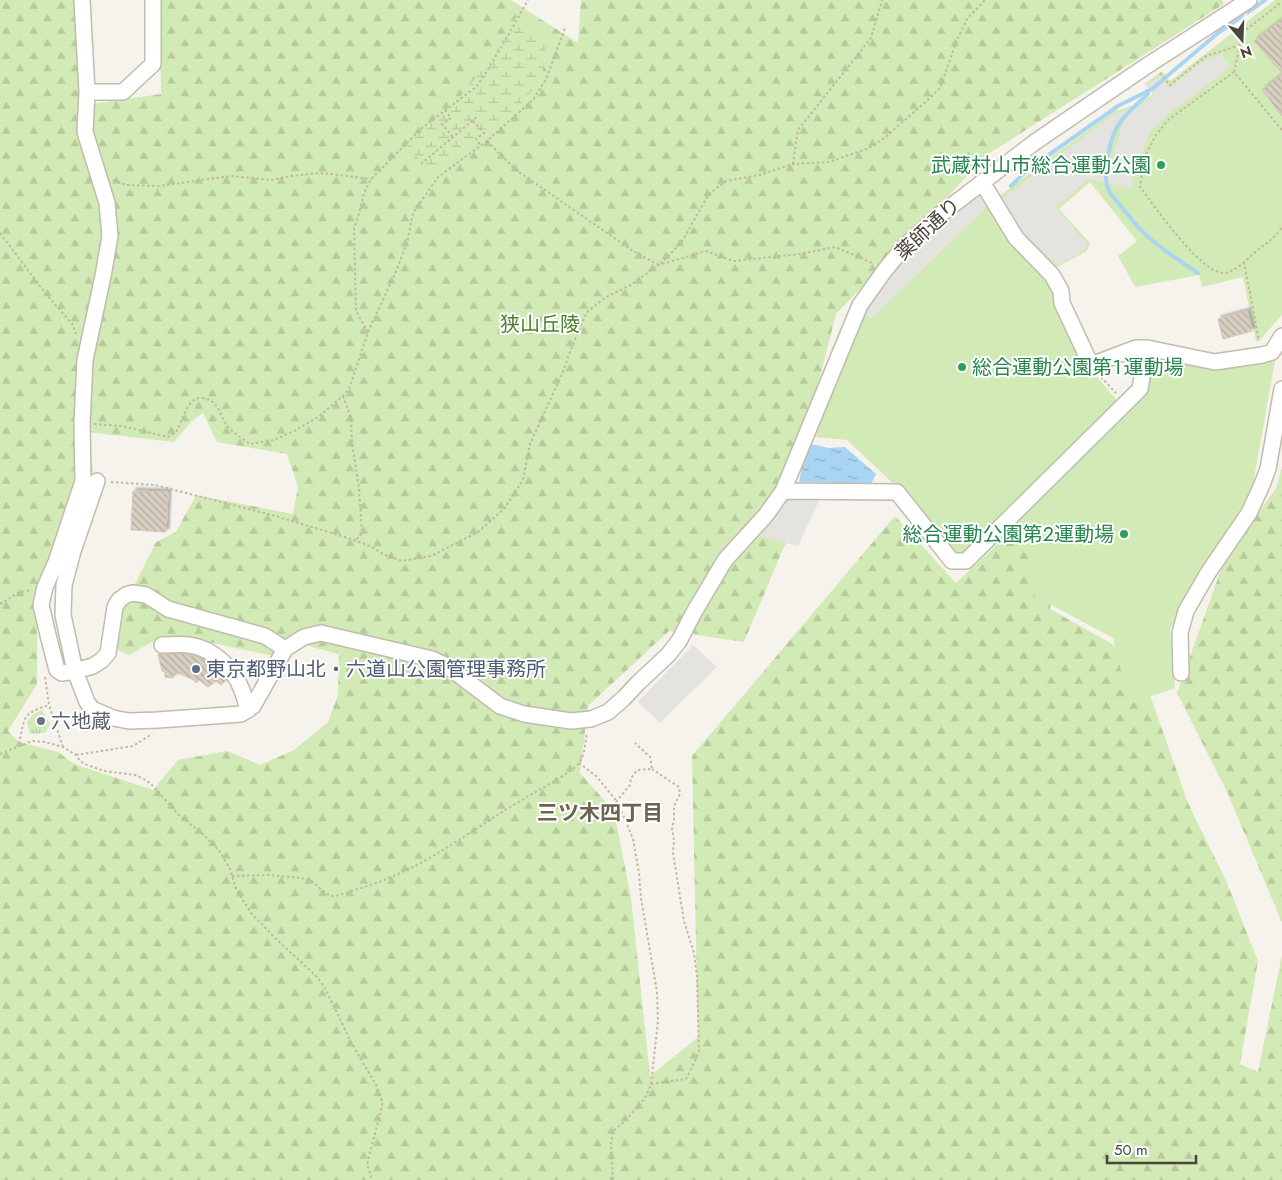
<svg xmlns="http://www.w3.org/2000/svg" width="1282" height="1180" viewBox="0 0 1282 1180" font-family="Jost,'Noto Sans JP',sans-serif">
<defs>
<pattern id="grass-tufts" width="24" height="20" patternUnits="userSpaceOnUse" patternTransform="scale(1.25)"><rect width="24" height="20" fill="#d2eab5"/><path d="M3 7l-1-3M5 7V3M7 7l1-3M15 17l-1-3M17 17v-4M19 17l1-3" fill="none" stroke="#b6ca9c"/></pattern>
<pattern id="forest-firs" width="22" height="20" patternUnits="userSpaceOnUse" patternTransform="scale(1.25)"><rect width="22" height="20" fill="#d2eab5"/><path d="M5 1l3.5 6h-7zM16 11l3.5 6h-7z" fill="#b6ca9c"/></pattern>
<pattern id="wetland-marsh" width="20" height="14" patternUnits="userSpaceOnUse" patternTransform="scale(1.25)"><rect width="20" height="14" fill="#d2eab5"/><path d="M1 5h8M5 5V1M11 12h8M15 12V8" fill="none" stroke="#b6ca9c"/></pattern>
<pattern id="water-ripples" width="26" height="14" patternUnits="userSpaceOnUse" patternTransform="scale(1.25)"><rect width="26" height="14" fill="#a9d4f2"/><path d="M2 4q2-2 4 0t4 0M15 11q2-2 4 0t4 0" fill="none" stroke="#8caec5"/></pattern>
<pattern id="building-back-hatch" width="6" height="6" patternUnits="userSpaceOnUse" patternTransform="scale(1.25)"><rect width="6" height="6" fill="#d8cfc1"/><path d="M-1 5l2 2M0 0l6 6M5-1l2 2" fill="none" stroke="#b1aa9e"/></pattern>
<filter id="shadow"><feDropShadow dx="3" dy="-3" stdDeviation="1" flood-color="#0004"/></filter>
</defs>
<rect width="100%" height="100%" fill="#f6f3ec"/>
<path fill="url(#grass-tufts)" d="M42,710L50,724L45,733L30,734L27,722L32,715Z"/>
<path fill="url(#forest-firs)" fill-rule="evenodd" d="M0,0H77L85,105L161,94L160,0H511L578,43L581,0H1222L1224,4L988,154L836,314L793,484L812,501L782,551L744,642L669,631L588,706L580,773L614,811L631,898L650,1076L698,1037L692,756L895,516L956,583L1014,529L1057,569L1050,609L1137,658L1188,803L1227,883L1258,961L1240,1064L1258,1072L1282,955V1180H0ZM203,413L217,442L287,454L298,487L293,514L196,495L176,532L156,542L137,580L117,616L118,650L129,655L159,638L198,640L283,658L304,645L339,654L338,695L328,722L294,750L260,765L227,751L178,760L153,790L74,764L58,752L19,742L8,731L37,684V626L83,503L93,471L87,432L174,442L191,422Z
M1282,467V923L1228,794L1177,693L1223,564L1276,488Z"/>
<path fill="url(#wetland-marsh)" d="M517,16L547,38L542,76L527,98L474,145L432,176L407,145L458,99L490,60Z"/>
<path fill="#d2eab5" d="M1275,0H1282V315L1259,341H1256L1243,277L1202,287L1199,275L1135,287L1118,256L1137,241L1090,182L1059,209L1090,243L1087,251L1057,267L1020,235L997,198L1055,154L1115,111L1141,103L1153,94L1145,84L1162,71L1170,81Z
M977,179L1050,276L1083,360L1118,402L965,558L953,557L900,490L847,440L816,437L832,374L863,311Z
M1148,354L1276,356L1252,490L1170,630L1175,688L1129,704L1113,638L1035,596L1027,544L1017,523L1147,395Z"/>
<path fill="#e5e3e0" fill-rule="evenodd" d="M1221,55L1230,67L1166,116L1150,132L1141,154L1130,188L1089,179L1055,207L1087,244L1083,251L1057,265L1022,232L1001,199L1116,113L1142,105L1155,95L1147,85L1160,76L1169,88L1207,59ZM1124,121L1114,151L1109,175H1103L1107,149L1115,124Z
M977,179L991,203L871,319L863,311L900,252Z
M821,497L798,546L748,533L772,498Z
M693,645L717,667L660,723L638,702Z"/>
<path fill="url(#water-ripples)" d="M807,443L829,448L845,447L876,474L871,484L799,482Z"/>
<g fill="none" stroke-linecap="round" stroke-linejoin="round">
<path stroke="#a9d4f2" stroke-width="4" d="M1147,91L1148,94C1139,102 1129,111 1121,121C1110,135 1101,175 1109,191C1112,197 1119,203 1123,209C1129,215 1134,223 1140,229C1157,247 1179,260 1198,273
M1011,186L1026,171L1118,106L1152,89L1218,33L1265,0"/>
</g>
<path fill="url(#building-back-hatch)" stroke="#d3c7b4" filter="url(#shadow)" d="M1282,19V73L1254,41Z
M1282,74V116L1262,90Z
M1247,311L1252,331L1223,339L1218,319Z
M133,491L168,492L166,532L131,530Z
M158,654H185L195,656L202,659L215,667L226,680L221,685L216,681L208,687L199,680L196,683L194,680L175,672L173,678L165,677V672L162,671Z"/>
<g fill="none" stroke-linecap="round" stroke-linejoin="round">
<g stroke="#c2bbae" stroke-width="18">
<path id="minor" d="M82,0L87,92L85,132L107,203L110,236L103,276L85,360L82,423L83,481L56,562L45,587L41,605L48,635L57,670L62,673L75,671L93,666L102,660L108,653L115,607L119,600L126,595L133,593L146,595L168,609L265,636L285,649L304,637L321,633L432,659L447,666L500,706L524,714L571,721L591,719L608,712L624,698L638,683L668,655L679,641L693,614L725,560L766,515L783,491L860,305L885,270L904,247L937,217L1035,142L1145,67L1249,0
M87,92H123L153,64V0
M982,182L1016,238L1052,275L1061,291L1062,303L1091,365L1136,348H1147L1215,362L1262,355L1272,352L1282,336
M97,481L73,551L64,585L63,615L75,671L87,702L92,709L113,718L129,721L158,720L241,714L253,706L285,649
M783,491L897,492L952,561H966L1140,389L1147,348
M162,645C171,645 180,644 189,645C212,648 233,667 241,688C244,695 246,703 248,710
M1181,673L1180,633L1186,611L1208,573L1249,513L1261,487L1268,469L1282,389"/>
</g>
<path stroke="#c4b79f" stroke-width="2" stroke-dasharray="2.5 2.5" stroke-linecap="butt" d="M1234,72L1243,32L1282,2
M1160,73L1170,85L1206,56L1240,45
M445,110L451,118L442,124L453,137
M473,121L484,133L476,139L481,146
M1282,130L1234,72L1168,120L1156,135L1145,156L1140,187C1155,206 1201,275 1225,273C1234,272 1248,259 1254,253C1264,245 1275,238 1282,227
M487,141L516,170L633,251L659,265L681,243L709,194L726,181L759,175L793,164L829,162L869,148L883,139L930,98L940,88L957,40L967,19L985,0
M421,164L478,116
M793,164L798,130L871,38L882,0
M113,180L126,185L159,186L231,176L272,180L290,176L322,173L371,179
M0,233L46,294L73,325L76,334
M1244,262L1259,341
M368,332L395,274L407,243L413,213L438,177L487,141L533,100L546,79L565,28
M1101,377L1116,393
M343,396L351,418L352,443L359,488L362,533L355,541
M94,424L122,426L168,437C171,435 176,433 177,430C183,421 187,397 201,398C218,399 219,413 226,424C231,432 242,438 250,444L274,440L294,431L318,417L343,396L349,389L368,332L356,311L354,228L359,214L364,193L371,179L422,128L476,87L484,76L510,32L528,0
M111,482L155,485L272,515L348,538L370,546L385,555L402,561L431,556L478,532L504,509L523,480L530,444L562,374L573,344L587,312L606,297L629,286L659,265L706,251L733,261L801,254L835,247L857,256L872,263
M0,604L18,593L30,590
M45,677L49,705L63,747
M19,744C25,717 21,714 49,705
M0,754L32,741L45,742L63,747L76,755L80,761L87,765L104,771L135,775L144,779L151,784L179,815L205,836L220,852L230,869L236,889L251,913L276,939L314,974L320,981L326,990L351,1042L376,1085L382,1101V1107L367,1164L372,1180
M76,755L133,746L152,734
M579,763L596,776L615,799L625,819L633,839L639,873L641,898L657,992L658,1021L651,1084L645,1098L625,1121L613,1131L611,1143L613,1180
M616,802L630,785L631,778L637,770L652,769L650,757L635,743
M232,876L269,875L308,879C316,883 326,896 333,896C340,896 351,891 358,889C423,870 466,833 522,800C534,792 572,773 579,763C585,755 585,743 587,733
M651,1084L686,1079L695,1061L699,1051L697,976L694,953L684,921L673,853L674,840L672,829L674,820V806L680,794L679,787L652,769"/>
<use href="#minor" stroke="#fff" stroke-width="15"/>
</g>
<g fill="#2e9e5b" stroke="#fff" stroke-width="2">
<circle cx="1161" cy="165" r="5"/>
<circle cx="962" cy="367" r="5"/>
<circle cx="1124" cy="534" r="5"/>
</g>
<circle fill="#5c6f8a" stroke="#fff" stroke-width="2" cx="196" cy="669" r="5"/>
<circle fill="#6b7280" stroke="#fff" stroke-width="2" cx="41" cy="721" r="5"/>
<g text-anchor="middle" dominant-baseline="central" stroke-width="4" stroke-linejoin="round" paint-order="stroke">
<g font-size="20" fill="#27864d" stroke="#fff" text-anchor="end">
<text x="1151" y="165">武蔵村山市総合運動公園</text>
<text x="972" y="367" text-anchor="start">総合運動公園第１運動場</text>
<text x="1114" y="534">総合運動公園第２運動場</text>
</g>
<g font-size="20" fill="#4b4439" stroke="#fff">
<text transform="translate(928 229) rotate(-43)">薬師通り</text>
</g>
<g font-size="20" fill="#4a7f2a" stroke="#fff">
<text x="540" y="324">狭山丘陵</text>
</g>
<g font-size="20" fill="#4e5e75" stroke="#fff" text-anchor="start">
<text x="206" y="669">東京都野山北・六道山公園管理事務所</text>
</g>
<g font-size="20" fill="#5b616d" stroke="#fff" text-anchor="start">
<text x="51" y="721">六地蔵</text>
</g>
<g font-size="21" font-weight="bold" fill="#6e6250" stroke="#fff">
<text x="600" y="813">三ツ木四丁目</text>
</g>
</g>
<g transform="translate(1242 40) rotate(161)" stroke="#ffffff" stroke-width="4" paint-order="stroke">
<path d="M0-4L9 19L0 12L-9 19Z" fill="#4b4439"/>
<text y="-8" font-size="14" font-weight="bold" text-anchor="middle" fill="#4b4439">N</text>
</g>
<path d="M1107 1155v8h89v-8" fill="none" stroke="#4b4439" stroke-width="2.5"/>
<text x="1114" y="1155" font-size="15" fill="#4b4439" stroke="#ffffff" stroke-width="4" paint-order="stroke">50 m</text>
</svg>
